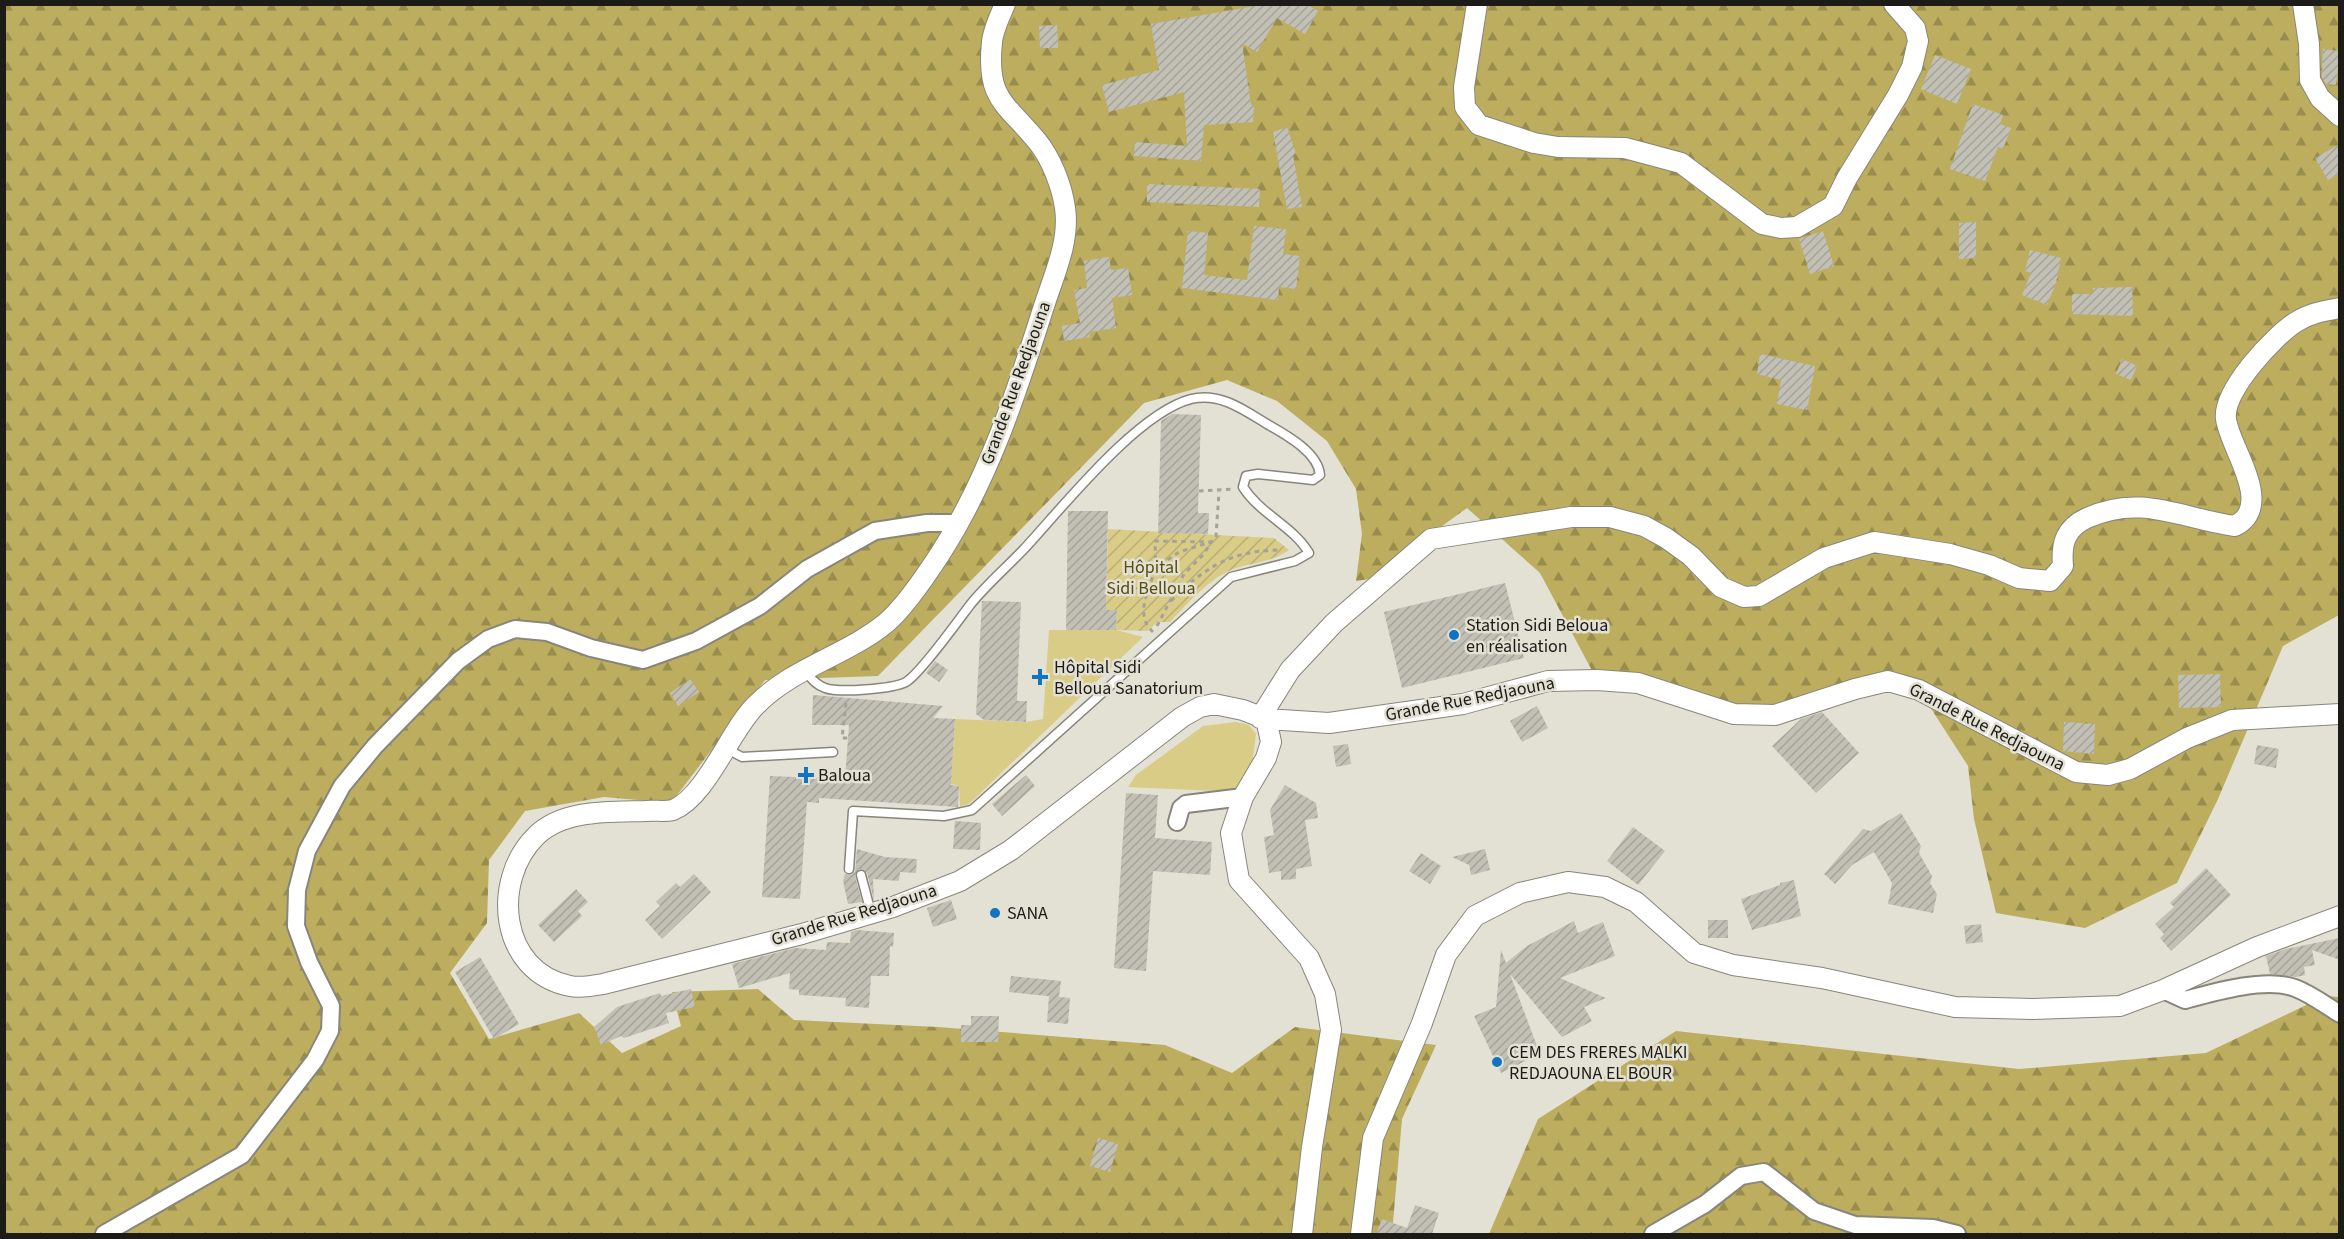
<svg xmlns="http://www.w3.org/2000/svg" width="2344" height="1239" viewBox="0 0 2344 1239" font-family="'Source Sans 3',sans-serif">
<defs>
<pattern id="forest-firs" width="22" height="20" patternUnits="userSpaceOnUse" patternTransform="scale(1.5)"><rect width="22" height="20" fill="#bdae5f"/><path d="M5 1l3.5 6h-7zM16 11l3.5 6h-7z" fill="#998d4d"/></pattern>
<pattern id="garden-furrows" width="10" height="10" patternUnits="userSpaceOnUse" patternTransform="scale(1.5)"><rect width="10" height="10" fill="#d9cc86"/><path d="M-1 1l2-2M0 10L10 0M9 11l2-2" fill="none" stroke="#baaf73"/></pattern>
<pattern id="building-hatch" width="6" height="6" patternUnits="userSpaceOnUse" patternTransform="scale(1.5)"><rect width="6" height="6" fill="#c2c0b4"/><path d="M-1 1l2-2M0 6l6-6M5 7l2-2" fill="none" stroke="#a6a49a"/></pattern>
</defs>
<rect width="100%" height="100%" fill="#e3e0d4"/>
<path fill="#d9cc86" d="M1049,630H1116L1143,637L969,804L960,806L959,786L951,784L955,719L1026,722L1043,719Z
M1236,722L1249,725L1256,734L1252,765L1238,792L1128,787L1136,775L1203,726Z"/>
<path fill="url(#forest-firs)" d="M5,5H2339V615L2283,646L2218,799L2177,883L2085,928L1996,913L1974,819L1968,766L1919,690L1888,681L1775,715L1597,680L1540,573L1467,508L1369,579L1356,581L1362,534L1356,489L1327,441L1277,401L1227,380L1144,403L878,676L765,680L671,803L604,797L525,811L489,860L487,923L450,973L489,1039L579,1013L622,1053L681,1026L672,992L758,989L794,1020L938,1027L1165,1045L1232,1073L1295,1027L1436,1045L1402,1119L1392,1234H5Z
M2325,996L2339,997V1234H1489L1538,1119L1676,1031L2019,1069L2206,1053Z"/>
<path fill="url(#garden-furrows)" d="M1108,529L1274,538L1289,550C1273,562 1254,562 1236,568C1209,578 1189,602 1170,622H1158L1147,631L1116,630L1117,610H1106Z"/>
<path fill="url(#building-hatch)" d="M1253,4H1306L1318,11L1305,34L1277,18L1257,52L1242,43L1251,105H1254L1253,122L1204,125L1201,161L1134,156L1135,142L1187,146L1184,92L1109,112L1102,85L1159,70L1151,24L1255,6Z
M1057,25L1058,48H1040L1039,26Z
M2323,49L2340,51L2336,85L2326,84L2322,77Z
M1935,55L1971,69L1957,104L1921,89Z
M1973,104L2003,115L2000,124L2011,128L2003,149L1998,147L1985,181L1950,169Z
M1287,127L1296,154L1293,155L1302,207L1287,209L1273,132Z
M2340,144V174L2328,180L2315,158Z
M1147,184L1260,189L1259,207L1147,202Z
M1976,222V258L1959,259V223Z
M1254,226L1286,229L1283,254L1300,256L1296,289L1279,287L1278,300L1182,288L1188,231L1208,233L1204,275L1247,280Z
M1823,231L1834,266L1810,274L1799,239Z
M2030,250L2061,258L2056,283L2047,305L2022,295L2031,273L2025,271Z
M1109,257L1111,270L1128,268L1132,295L1112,298L1116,328L1089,332L1090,337L1064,341L1062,326L1080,323L1074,290L1087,288L1084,261Z
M2132,287L2133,316L2072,314V294H2093V288Z
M1760,354L1815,366L1807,410L1777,404L1781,380L1757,374Z
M2122,359L2137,366L2131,380L2116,374Z
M1172,414L1201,415L1198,513H1209L1208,534L1158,533L1161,421Z
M1068,511H1108L1106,610H1117L1116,630H1066Z
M1505,583L1524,658L1402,688L1384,612Z
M982,601L1021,602L1017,701H1027L1026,722L984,720L976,714Z
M935,661L948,670L939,682L926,673Z
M2220,674L2221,707L2179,708L2178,675Z
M690,679L699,692L678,706L670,693Z
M813,695L943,706L933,718L955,719L951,785L959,786L958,807L819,798V803L807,802L800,899L762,897L770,776L845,779L849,725H812Z
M1537,706L1548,728L1522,742L1510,721Z
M1822,712L1859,753L1816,793L1772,746L1801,719Z
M2064,722L2095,724L2094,754L2063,751Z
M1348,744L1351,764L1336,767L1333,746Z
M2257,745L2279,749L2276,768L2254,764Z
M1026,775L1035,786L1002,816L992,804Z
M1285,785L1316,803L1318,818L1305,820L1312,866L1296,869V879L1281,880V871L1269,873L1264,837L1274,835L1270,810Z
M1126,793L1158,795L1155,838L1212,842L1210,875L1153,871L1146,971L1114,968Z
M1901,813L1921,846L1919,853L1932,876L1930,883L1937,894L1933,913L1888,904L1892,883L1874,852L1852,865L1835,884L1824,874L1863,829L1871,831Z
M955,821L981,823L980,850L953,849Z
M1633,827L1665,851L1638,885L1607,861Z
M857,849L885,857L917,859L916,873L900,872L899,881L873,879L874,900L867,873L859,869L855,876L862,902L848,904L843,881L845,874L851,875L855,872Z
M1485,849L1490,870L1471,875L1469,865L1452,857Z
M1421,853L1441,866L1430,884L1409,871Z
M2206,868L2231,895L2171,951L2160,938L2164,934L2155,924L2174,907L2170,903Z
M694,874L711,892L662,939L645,920L660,906L656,902L676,883L680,887Z
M1794,880L1801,916L1752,930L1741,899L1780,885V883Z
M576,889L588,902L578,911L582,916L554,942L538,925Z
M951,900L957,919L933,927L927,908Z
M1708,920H1728V938H1708Z
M1574,921L1578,933L1603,922L1615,956L1560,978L1606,998L1584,1007L1592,1021L1562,1037L1510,974L1540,1054L1501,1073L1474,1016L1496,1007L1501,950L1506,963L1527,946Z
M1981,924L1983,942L1966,944L1964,926Z
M857,930L894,933L893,947L890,946L889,976H871L869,1008L845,1006L846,998L799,995V990L789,989L790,973L739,988L732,964L795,948L826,950L827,942L850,943L851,932Z
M2340,938V960L2312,950L2315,965L2304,967L2305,975L2296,977L2270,974L2266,956L2286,949Z
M480,957L519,1024L494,1039L455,972Z
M1011,976L1061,981L1059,997L1070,998L1068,1024L1047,1022L1049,996L1056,997L1009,992Z
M691,989L695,1007L666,1013L669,1023L624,1038L621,1036L601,1045L594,1027L617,1007L660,993L661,996Z
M971,1016H999L998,1042H961V1025H971Z
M1098,1138L1118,1144L1110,1172L1090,1166Z
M1415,1205L1439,1213L1432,1234H1376L1382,1219L1407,1228Z"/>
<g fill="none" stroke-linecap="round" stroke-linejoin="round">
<g stroke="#88867a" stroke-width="11">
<path id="service" d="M805,671C811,678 816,685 825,688C839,693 893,689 906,682C920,674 958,621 970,605C986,585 1006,568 1024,549C1063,507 1137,413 1191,399C1220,392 1244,410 1267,424C1286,435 1318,452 1320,475L1313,480L1258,474L1246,476L1243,487C1260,514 1293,526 1309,553L1295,561L1231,577L972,810L944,816L853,811L849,869
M727,749L742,757L833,752
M861,875L871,913"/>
</g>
<g stroke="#88867a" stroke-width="20">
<path id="minor" d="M1177,822L1181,808L1186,804L1243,797
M2163,990L2185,1000C2214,992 2266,977 2295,988C2311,994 2325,1005 2340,1014
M104,1234L242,1155L315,1060L330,1031L331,1006L309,962L296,926L297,890L307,851L342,786L375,746L458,661L488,639L515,629L547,632L591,648L643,660L696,641L760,606L807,569L875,531L927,523H957
M1653,1234L1705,1204L1741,1176L1764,1172L1814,1211L1855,1225L1933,1228L1957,1234"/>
</g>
<g stroke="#88867a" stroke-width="22">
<path id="tertiary" d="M1005,4C1000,16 993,30 992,42C986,100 1006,103 1037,141C1051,158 1062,186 1065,208C1070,241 1054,275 1044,306C1017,391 989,478 940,554C927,574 905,607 886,623C847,655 792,668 756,705C731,729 706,797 673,810C665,812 653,810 646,811C611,812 563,809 536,836C491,880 499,972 570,986C580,988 592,986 603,984L802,934L893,907L960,881L1011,850L1182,717L1200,707L1214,704L1243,710L1266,719L1329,723L1463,704L1548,681L1597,680L1638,683L1734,714L1775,715L1855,689L1888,681L1919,690L2076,772L2108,775L2130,769L2187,738L2232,720L2340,714
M1477,4L1464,87L1465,107L1479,125L1534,143L1558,147L1625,148L1681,163L1762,224L1781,228L1797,227L1833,206L1847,178L1898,95L1912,67L1918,41L1915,28L1894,4
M2303,4L2309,44L2310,80L2320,98L2340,116
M1260,718L1290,670L1334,623L1431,539L1571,517H1610L1644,526L1666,538L1691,556L1721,587L1744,597L1759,596L1824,558L1874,542L1950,554L1989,565L2019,578L2050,581L2063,566C2061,544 2065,528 2087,518C2141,493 2182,519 2235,526C2275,505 2230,449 2226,419C2222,391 2275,335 2296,322C2310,313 2324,311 2340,308
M1266,719L1271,742L1266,758L1243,797L1231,833L1239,880L1309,958L1325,994L1331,1030L1312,1147L1302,1234
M1361,1234L1373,1138L1422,1023L1446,955L1475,916L1520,893L1568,882L1605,887L1636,902L1694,953L1733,965L1822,978L1955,1007L2033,1009L2120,1006L2163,990L2257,947L2340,916"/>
</g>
<path stroke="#a5a299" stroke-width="3" stroke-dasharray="4.5 4.5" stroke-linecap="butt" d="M1199,491L1233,489
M1171,601C1204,568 1230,551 1278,550
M1157,626L1184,574L1204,554L1211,542L1155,541L1156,568L1179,552L1211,542L1216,536L1219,492
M1153,632C1134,615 1149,589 1156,568
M846,703L842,738H848"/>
<use href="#service" stroke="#fff" stroke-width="8"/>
<use href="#minor" stroke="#fff" stroke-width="16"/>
<use href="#tertiary" stroke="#fff" stroke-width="20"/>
</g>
<g fill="#1274c0" stroke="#e3e0d4" stroke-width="2">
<circle cx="1454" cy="635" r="6"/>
<path d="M1037 668h6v6h6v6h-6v6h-6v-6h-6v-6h6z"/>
<path d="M803 766h6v6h6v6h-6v6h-6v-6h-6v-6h6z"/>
<circle cx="995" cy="913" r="6"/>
<circle cx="1497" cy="1062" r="6"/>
</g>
<g text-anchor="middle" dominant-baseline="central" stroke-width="5" stroke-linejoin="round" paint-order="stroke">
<g font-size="18" fill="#1c1b17" stroke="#e3e0d4">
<text transform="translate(1016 383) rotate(-70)">Grande Rue Redjaouna</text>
<text transform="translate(1470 699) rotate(-11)">Grande Rue Redjaouna</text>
<text transform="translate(1987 727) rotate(27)">Grande Rue Redjaouna</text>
<text transform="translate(854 915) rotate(-17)">Grande Rue Redjaouna</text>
</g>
<g font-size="18" fill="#584d0f" stroke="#e3e0d4">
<text x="1151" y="567">Hôpital<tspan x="1151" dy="21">Sidi Belloua</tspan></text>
</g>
<g font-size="18" fill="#1c1b17" stroke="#e3e0d4" text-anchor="start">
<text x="1466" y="625">Station Sidi Beloua<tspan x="1466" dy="21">en réalisation</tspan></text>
<text x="1054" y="667">Hôpital Sidi<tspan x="1054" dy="21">Belloua Sanatorium</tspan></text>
<text x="818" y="775">Baloua</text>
<text x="1007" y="913">SANA</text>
<text x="1509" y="1052">CEM DES FRERES MALKI<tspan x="1509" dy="21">REDJAOUNA EL BOUR</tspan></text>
</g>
</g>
<rect width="2344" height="1239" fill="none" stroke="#1c1b17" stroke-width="12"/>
</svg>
